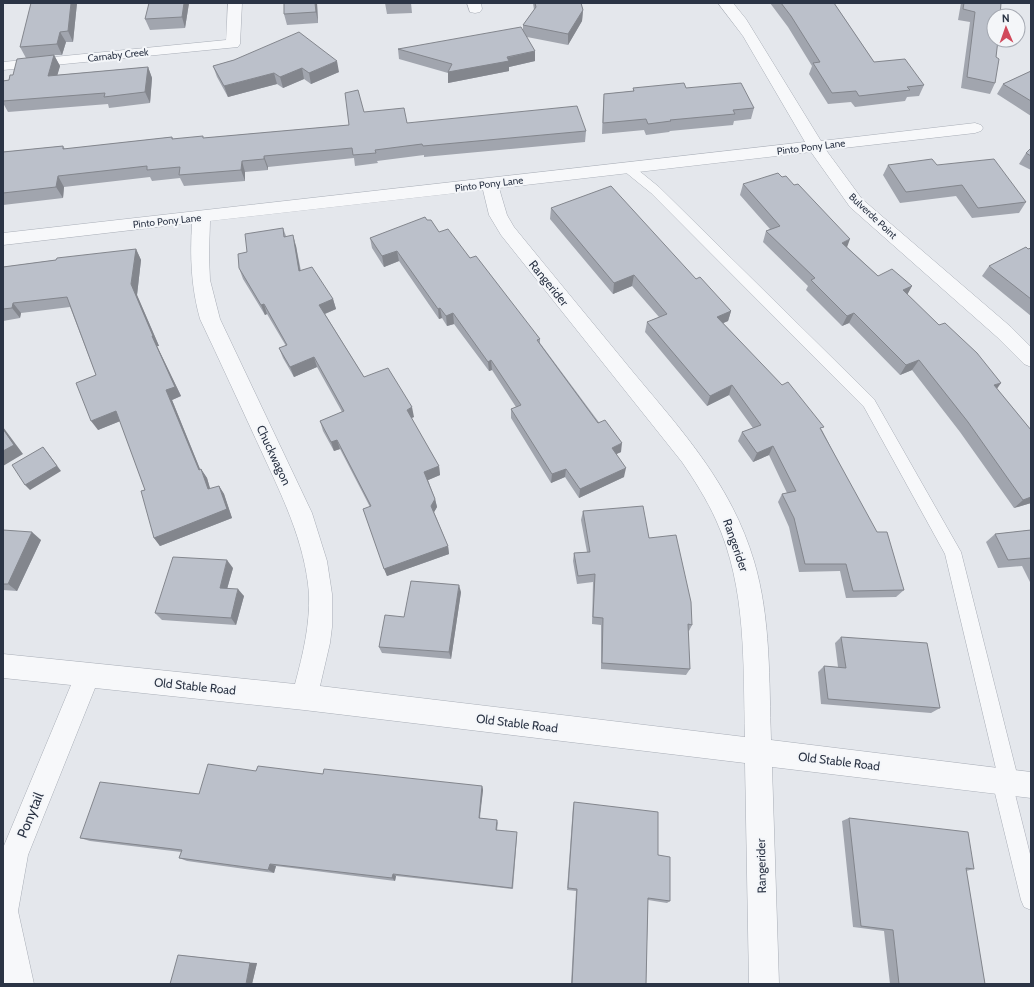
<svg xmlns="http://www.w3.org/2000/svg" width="1034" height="987" viewBox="0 0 1034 987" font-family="Cabin,sans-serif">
<rect width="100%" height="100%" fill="#e4e7ec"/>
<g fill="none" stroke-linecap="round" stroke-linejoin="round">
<g stroke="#a9aeb7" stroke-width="1">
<path id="lane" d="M628,164L632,165L659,187L874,399L961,552L1019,782L1016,789L1014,790L1031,858V910L1024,907L1021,900L992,781L995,774L997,773L945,554L864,407L651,193L624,171L622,168L624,165Z"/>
</g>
<g stroke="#a9aeb7" stroke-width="1">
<path id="street" d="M228,3H242L240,44L238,47L3,70V62L226,40Z
M467,3H481L482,9L480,12L475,13L470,12Z
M718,3H733L746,19L821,141L975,123L981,125L983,128L981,131L975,133L826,150L862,199L1011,327L1031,347V367L1024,364L997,337L850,207L811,152L499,188L507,215L514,227C553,275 593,323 633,372C683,432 731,484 754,561C771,618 769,681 771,740L1031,772V798L772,767L779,984H749L745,763L304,710L95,688L28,855L18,911L34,984H4L3,848L71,685L3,678V654L295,684C303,654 310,625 309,594C305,541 281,494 259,446C239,403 220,361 200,319C191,287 190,256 192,223L3,245V233L805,142L743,36ZM483,190L489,215L501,235L682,462C695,481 707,500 716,520C747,588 743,664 745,737L320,686L330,643L332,627V594L327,561L312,513L220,319L210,280L209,256L210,221Z"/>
</g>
<use href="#lane" fill="#f7f8fa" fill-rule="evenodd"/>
<use href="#street" fill="#f7f8fa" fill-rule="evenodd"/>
</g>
<path fill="#a1a5ae" d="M77,3L73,42H66L62,55H54L60,66L57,75L148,67L152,78L150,103L109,108L108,104L8,112L3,103V81L9,80L26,58L20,47Z
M189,3L185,28L150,30L145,19Z
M284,3H317L318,23L287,25L284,14Z
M385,3H411L412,13L387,14Z
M533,3H581L583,10L582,21L568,45L527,37L535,61L509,67V71L448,83V73L399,59L398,49L523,31V25L534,10Z
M770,3H834L874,62L924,85L919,96L907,97L905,101L855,107L851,102L828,104L809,74L812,66L788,27Z
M961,3H1001L996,57L995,83L990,94L961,88L970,22L958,20Z
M234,60L339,72L311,84L304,79L283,88L277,84L228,97L217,77L213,66Z
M1031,71V116L997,94L1003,84Z
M633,88H686L754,108L751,119L734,121L733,125L670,131L669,132L646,135L644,130L602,134L603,105L604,94L633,91Z
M364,112L407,123L586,131L585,142L424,157V155L377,161L378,163L355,166L354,158L268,167V170L245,172V181L184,186L180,178L152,181L150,177L64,187L63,198L3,205V152L63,146L65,149L172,137L173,139L204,138L349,125Z
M1031,148V170L1019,164L1026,153Z
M888,165H937L1026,202L1019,213L972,218L956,196L900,203L883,175Z
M743,184L847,247L878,276L912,286L907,294L997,389L1031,430V503L1014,508L960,432L912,370L900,375L849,323L842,326L806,290L808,286L763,242L766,231L770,229L740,195Z
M551,208L696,279L731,311L728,321L723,323L822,430L904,590L896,597L846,598L840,571L799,572L789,527L778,502L782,494L787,493L769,455L753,462L738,441L742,432L753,428L729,395L707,406L645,332L647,322L659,317L632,286L613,294L550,219Z
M427,220L439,232L470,258L540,339V343L621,452L616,454L624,477L579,498L565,477L551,483L511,418V409L516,407L492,370L489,371L454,324L447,326L442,318L439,319L399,261L384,267L372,248L370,238Z
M283,228L286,236L296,246L301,271L333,299L336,309L325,314L364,377L414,417L411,418L439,466L440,475L428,480L435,499L437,507L434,512L448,546L449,554L387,576L363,509L370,507L340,449L334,451L323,431L320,421L342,412L317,367L294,377L283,358L279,348L286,346L267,314L265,315L243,279L239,268L247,252Z
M1031,248V316L982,276L989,266Z
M136,249L141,260L137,295L159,346H157L181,396L172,400L200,469H201L207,478L210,489L219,486L224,494L232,518L160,546L154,538L145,490L120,421L98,430L96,375L70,307L21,313L20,318L3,321V267Z
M583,511L649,538L692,625L689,631H688L690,669L686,675L601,669V625L592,624L593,582L577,584L573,561L574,553L587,552L581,520Z
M3,530L41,540L17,591L3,590Z
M1031,530V584L1022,566L998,568L986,542L995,534Z
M233,568L227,589L244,596L236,625L162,620L155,613Z
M461,592L451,659L382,653L379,647L404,617Z
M841,637L940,708L931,713L821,704L818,672L824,666L838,667L835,643Z
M256,771L323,774L482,786L483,790L480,818L497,820L498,823L497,830L517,836L513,889L396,876L395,881L276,866L274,873L187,861L179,858L181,852L90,841L80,838L199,794Z
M574,802L658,855L670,901L667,903L648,900L646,984H571L576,891L567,890L573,806Z
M849,818L974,869L966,871L985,984H890L884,931L853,927L842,821Z
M178,955L257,963L252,984Z"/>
<path fill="#83868d" d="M71,3H77L73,42L68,31Z
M184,3H189L185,28L182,17Z
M315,3H317L318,23L316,12Z
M583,10L582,21L568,45V34Z
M60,32L66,42L62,55L57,44Z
M535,51V61L509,67V71L448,83V72Z
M54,55L60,66L54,87L48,76Z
M337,61L339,72L311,84L309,73Z
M148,67L152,78L150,103L145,92Z
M302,68L304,79L283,88L280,77Z
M274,73L277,84L228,97L224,86Z
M264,156L268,167V170L264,159Z
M242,161L245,172V181L241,170Z
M58,176L64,187L63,198L56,187Z
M293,235L296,246L302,282L299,271Z
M850,239L846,250L842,243Z
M136,249L141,260L137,295L159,346H157L181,396L172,400L204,479L199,470L166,390L131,284Z
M397,251L399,261L384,267L382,256Z
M634,275L632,286L613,294L614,283Z
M912,286L906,297L903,290Z
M333,299L336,309L322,315L319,305Z
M13,303L21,313L20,318L12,308Z
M264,304L267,314L265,315L261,305Z
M440,308L442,318L439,319L438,309Z
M731,311L728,321L714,327L717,317Z
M453,313L454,324L447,326L446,316Z
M854,313L849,323L842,326L847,316Z
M314,357L317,367L294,377L290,367Z
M491,360L492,370L489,371L488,362Z
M919,360L912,370L900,375L906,365Z
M1001,383L994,393V385Z
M732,385L729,395L707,406L710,396Z
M412,407L414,417L409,419L407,410Z
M116,411L123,420L98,430L91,421Z
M3,427L23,454L3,466Z
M337,440L340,449L334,451L331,442Z
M622,443L621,452L610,457L612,448Z
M773,446L769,455L753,462L757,453Z
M43,447L47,452L61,471L30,490L25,485Z
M439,466L440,475L426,481L424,472Z
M626,468L624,477L579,498L580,489Z
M201,469L207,478L213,498L208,489Z
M566,469L565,477L551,483L552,474Z
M219,486L224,494L232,518L160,546L154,538Z
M1031,497V503L1014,508L1023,500Z
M435,499L437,507L433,514L431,506Z
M32,532L41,540L17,591L8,584Z
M448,546L449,554L387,576L384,569Z
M227,560L233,568L225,596L220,588Z
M459,585L461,592L451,659L449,652Z
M238,589L244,596L236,625L231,618Z
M482,786L483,790L479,821V818Z
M270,864L276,866L274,873L268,870Z
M393,874L396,876L395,881L392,878Z
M250,963H257L252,984H246Z"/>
<path fill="#bbc0ca" stroke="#83868d" d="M31,3H71L68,31L60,32L57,44L20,47Z
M149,3H184L182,17L145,19Z
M284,3H315L316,12L284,14Z
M535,3H581L583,10L568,34L523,25L536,7Z
M781,3H834L874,62L905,59L924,85L907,87L910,90L859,96L856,91L832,93L813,63L820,62L791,16Z
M964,3H1001L1000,16H994V40H998L996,57L999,59L995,83L967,77L975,12L963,9Z
M521,27L535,51L507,57L509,61L448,72L452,64L398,49Z
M299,32L337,61L309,73L302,68L280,77L274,73L224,86L213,66L234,60Z
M54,55L48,76L148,67L145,92L104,97L105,93L3,101V81L9,80L10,75H13L17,59Z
M1031,71V101L1003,84Z
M684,83L686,88L741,83L754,108L733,110L735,114L670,120L671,121L648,124L646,119L603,123L604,94L634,91L633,88Z
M358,90L364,112L404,108L407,123L577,106L586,131L423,146L422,144L375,150L376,153L353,155L352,148L264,156V159L242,161L241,170L179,175L180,167L147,170V166L58,176L56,187L3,193V152L63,146V149L172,137V139L203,136V138L349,125L345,93Z
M1031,148V156L1026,153Z
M932,159L937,165L994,159L1026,202L978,208L962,185L906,192L888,165Z
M778,173L782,177L786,176L794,185L798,184L850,239L842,243L878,276L892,269L912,286L903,290L939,325L945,323L977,353L1001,383L994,385L1031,430V497L1023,500L968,422L919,360L906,365L854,313L847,316L811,280L815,278L766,231L780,226L743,184Z
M611,186L696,279L700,277L731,311L717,317L782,385L788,382L824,427L820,428L877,532H887L904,590L853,591L846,564H805L794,518L782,494L796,491L773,446L757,453L742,432L761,425L732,385L710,396L647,322L667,314L634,275L614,283L551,208Z
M425,217L427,220H431L439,232L448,229L470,258L476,256L540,339L537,340L598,423L605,420L622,443L612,448L626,468L580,489L566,469L552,474L511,409L521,405L491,360L488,362L453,313L446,316L440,308L438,309L397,251L382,256L370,238Z
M283,228L284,237L293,235L299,271L312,267L333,299L319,305L364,377L388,368L412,407L407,410L439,466L424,472L435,499L431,506L448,546L384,569L363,509L371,506L337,440L331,442L320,421L344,411L314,357L290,367L279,348L287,345L264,304L261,305L239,268L238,254L247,252L245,234Z
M1026,247L1028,249L1031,248V299L989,266Z
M136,249L131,284L153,336H152L175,387L166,390L199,470L201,469L208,489L219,486L227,509L154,538L141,491L145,490L116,411L91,421L76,383L96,375L67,297L13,303L12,308L3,309V267L56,260L57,258Z
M3,429L14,445L3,451Z
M43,447L57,466L25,485L12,465Z
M643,506L649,538L676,535L691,602L692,625L688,624L690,669L602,663L603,618L593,617L595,574L578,576L574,553L590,552L583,511Z
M3,530L32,532L8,584H3Z
M1031,530V558L1008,560L995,534Z
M173,557L227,560L220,588L238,589L231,618L155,613Z
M411,581L459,585L449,652L379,647L385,615L404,617Z
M841,637L927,643L940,708L828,699L824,666L846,668Z
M208,764L256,771L258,766L323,774L324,769L482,786L479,818L497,820L496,830L517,832L512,888L393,874L392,878L270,864L268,870L179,858L182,850L80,838L100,782L199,794Z
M574,802L658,812V855L670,857V901L648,898L646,984H572L577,889L568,888Z
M849,818L968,832L974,869L966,868L985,984H899L893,930L861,926Z
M178,955L250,963L246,984H170Z"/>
<g text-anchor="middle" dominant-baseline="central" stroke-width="4" stroke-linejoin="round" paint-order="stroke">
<g font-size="10" fill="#2b3445" stroke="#f4f6f9">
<text transform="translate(118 55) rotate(-6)">Carnaby Creek</text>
<text transform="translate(811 147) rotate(-7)">Pinto Pony Lane</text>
<text transform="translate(489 184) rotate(-7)">Pinto Pony Lane</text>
<text transform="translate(873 216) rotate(43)">Bulverde Point</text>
<text transform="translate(167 221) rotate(-6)">Pinto Pony Lane</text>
</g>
<g font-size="12" fill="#2b3445" stroke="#f4f6f9">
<text transform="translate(549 283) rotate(51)">Rangerider</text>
<text transform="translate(274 455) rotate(65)">Chuckwagon</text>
<text transform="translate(736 545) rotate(71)">Rangerider</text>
<text transform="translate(195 686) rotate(6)">Old Stable Road</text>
<text transform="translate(517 723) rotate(7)">Old Stable Road</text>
<text transform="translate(839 761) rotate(7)">Old Stable Road</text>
<text transform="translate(761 866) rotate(-91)">Rangerider</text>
</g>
<g font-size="14" fill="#2b3445" stroke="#f4f6f9">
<text transform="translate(30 815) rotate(-68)">Ponytail</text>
</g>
</g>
<rect width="1034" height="987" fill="none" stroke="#2b3445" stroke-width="8"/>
<g transform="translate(1006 28) rotate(358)"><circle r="19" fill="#f4f6f9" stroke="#a4a8b1"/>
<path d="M0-3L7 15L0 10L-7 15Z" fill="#d1495b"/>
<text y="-6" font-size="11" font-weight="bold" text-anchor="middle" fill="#2b3445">N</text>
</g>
</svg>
